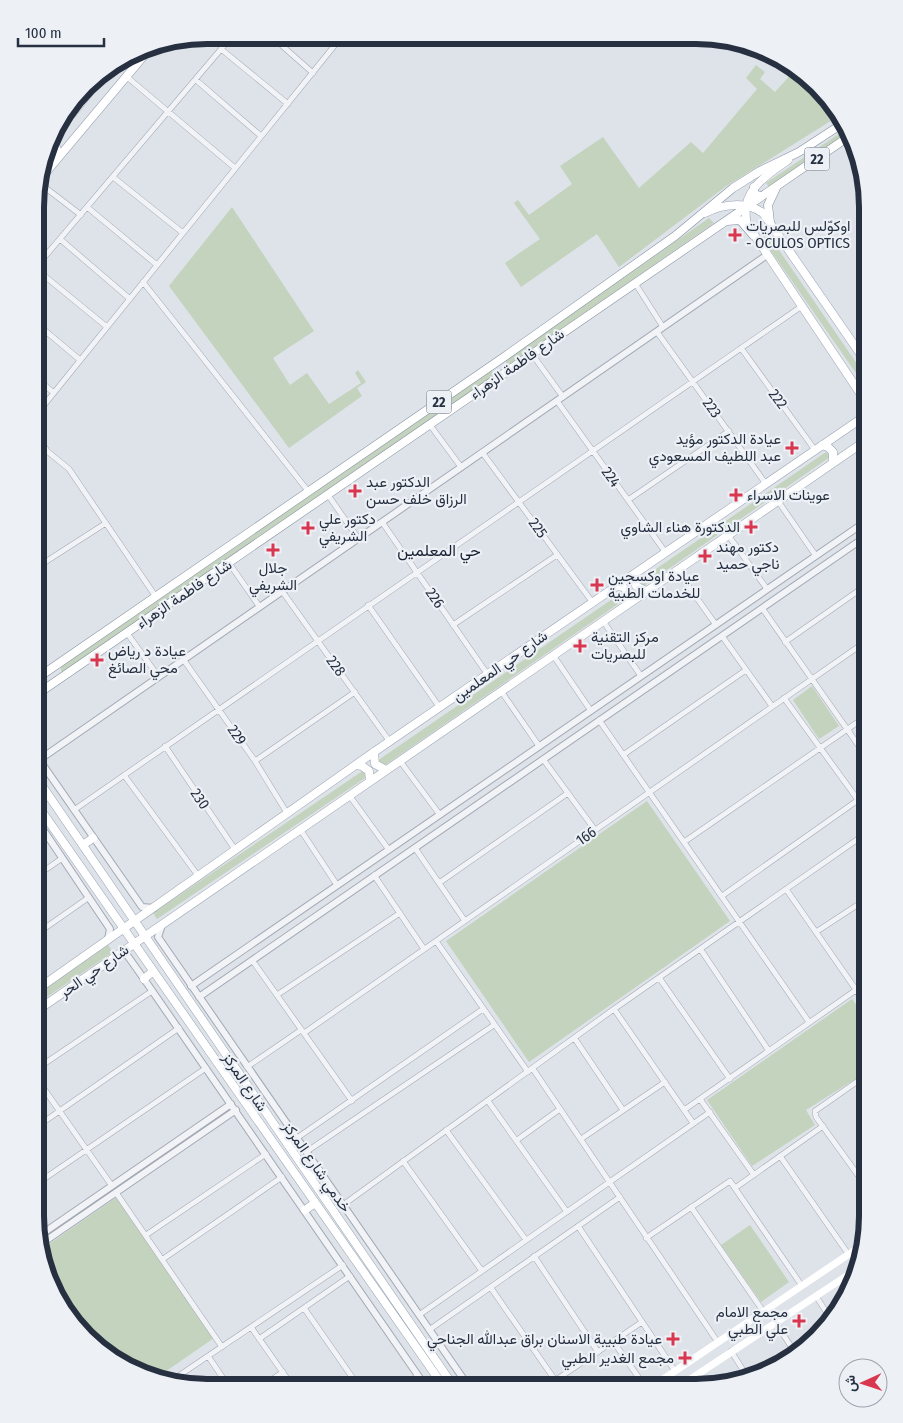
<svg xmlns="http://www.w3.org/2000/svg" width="903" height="1423" viewBox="0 0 903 1423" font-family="'Fira Sans Condensed',Vazirmatn,sans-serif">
<rect width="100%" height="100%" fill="#dee2e9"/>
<path fill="#c4d3be" d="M756,65L765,72L760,79L775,92L794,71L787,65L801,70L837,117L725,187L619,267L597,234L521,287L505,263L540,239L514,203L518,200L529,215L572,184L560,166L603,137L639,188L691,142L703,153L757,89L746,78Z
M846,129L848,132L769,187L766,183Z
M232,207L314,331L273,358L290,385L307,373L329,404L361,383L355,373L358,370L366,382L357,388L362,396L289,448L169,286Z
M709,218L714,223L510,365L506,364V360Z
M768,234L868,380L867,389L762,238Z
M491,371L494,372V376L63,672L61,671V667Z
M826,452L830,457L641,588L637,582Z
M624,591L628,597L381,768L377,761Z
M812,686L839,726L819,739L793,700Z
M364,770L368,776L157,919L153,913Z
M647,801L730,921L529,1062L446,941Z
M108,945L113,952L35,1005V996Z
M852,999L868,1021V1071L806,1110L815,1125L752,1166L707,1100Z
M117,1197L214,1338L159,1376L102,1353L48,1282L42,1249Z
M750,1225L789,1282L761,1302L721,1245Z"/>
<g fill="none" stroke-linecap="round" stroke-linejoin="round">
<g stroke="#a3a9b3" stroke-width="6">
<path id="minor" d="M270,35L313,73
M221,49L288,104
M127,77L235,168
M196,80L261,136
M113,177L183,233
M38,182L81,215
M87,207L157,265
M60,239L130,299
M36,267L233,35
M36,269L107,327
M143,282L308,491
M635,283L663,327
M36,323L80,360
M657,332L766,484
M741,348L815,450
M532,354L563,397
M36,378L54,393
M557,401L666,553
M36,415L343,35
M430,425L461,467
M36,442L69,469L156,597
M482,452L593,603
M36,458L46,449
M328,495L358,538
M628,500L729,431
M778,501L816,556
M382,522L488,675
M728,535L767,589
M36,561L39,566L106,523
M229,563L259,606
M677,570L716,625
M282,591L390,742
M368,605L440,708
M762,608L868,759
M603,621L641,676
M453,625L557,555
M127,633L158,676
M722,636L772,706
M785,642L868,584
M553,655L591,711
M183,659L255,761L287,813
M501,691L539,746
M784,698L858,800
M599,720L809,1022
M165,746L236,851
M623,755L746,670
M543,759L595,830
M255,761L355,692
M400,761L440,815
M124,775L199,877
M349,795L389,850
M74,810L802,306
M300,829L337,885
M684,842L868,715
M415,848L465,921
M374,875L424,949
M35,877L61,859
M439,883L568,793
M786,889L868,1007
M722,896L868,793
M859,903L868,915
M816,932L868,898
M35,935L88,898
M436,941L528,1072
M701,950L769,1051
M252,960L352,1101
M660,979L730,1079
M277,995L400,913
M614,1009L693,1123
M304,1033L868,640
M575,1039L623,1110
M247,1067L301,1030
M533,1069L717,1341
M35,1070L152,991
M35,1076L112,1186
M858,1081L868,1094
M700,1099L754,1175
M488,1101L567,1212
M684,1110L856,990
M35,1128L179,1028
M446,1130L526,1240
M297,1138L483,1009
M581,1139L665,1082
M517,1140L560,1109
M306,1152L494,1025
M780,1156L849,1255
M403,1161L482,1271
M35,1185L206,1068
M735,1188L823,1126
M868,1189L816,1117L815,1111L868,1074
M117,1194L222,1347
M343,1205L614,1009L868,832
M691,1207L763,1311
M578,1226L675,1371
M146,1235L266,1154
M646,1238L730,1181L802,1286
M534,1256L598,1352
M163,1259L282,1177
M491,1288L555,1380
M816,1296L832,1321
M304,1308L359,1387
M419,1315L710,1112
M775,1322L794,1351
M251,1327L293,1387
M429,1330L620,1197
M259,1339L350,1276
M613,1341L646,1388
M731,1351L748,1378
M208,1356L229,1387
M171,1381L343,1265
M261,1387L283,1372
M400,1387L418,1376
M544,1388L642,1322"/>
</g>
<g stroke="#a3a9b3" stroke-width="8">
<path id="tertiary" d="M36,755L142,907L154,908
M39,760L767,255
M36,819L110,929L108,939
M162,925L158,937L469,1387
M117,955H127L144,979L426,1387
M191,986L868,520
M199,997L868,535
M39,1236L231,1104
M41,1244L236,1110"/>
</g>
<g stroke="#9ca6b5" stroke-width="9">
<path id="primary" d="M50,141L109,68
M49,144L56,147L59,156
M788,160C766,175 739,192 747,224L868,405
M37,183L152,46
M705,213C723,204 746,201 763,213L868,365
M822,445L828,447L833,452V463
M635,574L636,586L646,591
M618,586L623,587L629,593L628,604
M374,752L375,764L386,770
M357,765L362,766L369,771L370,781
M36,777L454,1387
M36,803L444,1387
M83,845L93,838
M144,979L152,972
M35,991L374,752L868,414
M35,1012L868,439
M310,1177L319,1171
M305,1210L315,1203"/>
</g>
<g stroke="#848fa1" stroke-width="9">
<path id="trunk" d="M754,187V194L761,196
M727,221L740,220L753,235
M770,222L768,205L776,188
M36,679L504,357L675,236L733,188L760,171L799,152L842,124
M36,695L851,135"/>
</g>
<use href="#minor" stroke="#f1f3f7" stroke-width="5"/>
<use href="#tertiary" stroke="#f1f3f7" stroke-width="6"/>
<path stroke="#fff" stroke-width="7" d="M650,1388L864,1244
M677,1388L860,1267"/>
<use href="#primary" stroke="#fff" stroke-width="8"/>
<use href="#trunk" stroke="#fff" stroke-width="8"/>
</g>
<g fill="#d93750" stroke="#edf1f6" stroke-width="2">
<path d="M732.5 227.5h5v5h5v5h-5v5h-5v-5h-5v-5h5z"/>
<path d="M789.5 440.5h5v5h5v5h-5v5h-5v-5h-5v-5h5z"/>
<path d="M352.5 483.5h5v5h5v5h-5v5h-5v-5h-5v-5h5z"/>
<path d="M733.5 487.5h5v5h5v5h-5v5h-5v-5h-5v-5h5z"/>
<path d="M748.5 519.5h5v5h5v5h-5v5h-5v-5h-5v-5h5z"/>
<path d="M305.5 520.5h5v5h5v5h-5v5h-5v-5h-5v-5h5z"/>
<path d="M270.5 542.5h5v5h5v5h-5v5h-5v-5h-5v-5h5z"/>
<path d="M702.5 548.5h5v5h5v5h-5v5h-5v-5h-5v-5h5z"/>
<path d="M594.5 577.5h5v5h5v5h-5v5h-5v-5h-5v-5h5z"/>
<path d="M577.5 638.5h5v5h5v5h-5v5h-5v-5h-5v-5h5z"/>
<path d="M94.5 652.5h5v5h5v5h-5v5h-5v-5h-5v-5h5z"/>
<path d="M796.5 1313.5h5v5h5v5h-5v5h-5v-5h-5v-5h5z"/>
<path d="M670.5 1331.5h5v5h5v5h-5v5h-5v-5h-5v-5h5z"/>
<path d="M682.5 1350.5h5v5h5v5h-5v5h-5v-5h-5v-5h5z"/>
</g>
<g text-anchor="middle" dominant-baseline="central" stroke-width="4.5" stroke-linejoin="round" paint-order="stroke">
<g fill="#edf1f6" stroke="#626a77" stroke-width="1">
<rect x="804.5" y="147.5" width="25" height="23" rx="4"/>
<rect x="426.5" y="390.5" width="25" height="23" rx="4"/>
</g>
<g font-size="14" font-weight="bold" fill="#263041">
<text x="817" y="159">22</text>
<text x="439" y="402">22</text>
</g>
<g font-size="15" fill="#263041" stroke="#edf1f6" text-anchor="start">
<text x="746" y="226">اوكوّلس للبصريات<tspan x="746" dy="17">- OCULOS OPTICS</tspan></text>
<text x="781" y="439" text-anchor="end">عيادة الدكتور مؤيد<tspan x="781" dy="17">عبد اللطيف المسعودي</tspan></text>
<text x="366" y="482">الدكتور عبد<tspan x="366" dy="17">الرزاق خلف حسن</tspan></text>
<text x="747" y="495">عوينات الاسراء</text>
<text x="319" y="519">دكتور علي<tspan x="319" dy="17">الشريفي</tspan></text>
<text x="740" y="527" text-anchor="end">الدكتورة هناء الشاوي</text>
<text x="716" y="547">دكتور مهند<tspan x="716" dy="17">ناجي حميد</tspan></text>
<text x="273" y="568" text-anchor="middle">جلال<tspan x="273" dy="17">الشريفي</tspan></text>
<text x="608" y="576">عيادة اوكسجين<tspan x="608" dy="17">للخدمات الطبية</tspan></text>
<text x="591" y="637">مركز التقنية<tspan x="591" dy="17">للبصريات</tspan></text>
<text x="108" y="651">عيادة د رياض<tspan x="108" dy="17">محي الصائغ</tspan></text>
<text x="788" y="1312" text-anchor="end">مجمع الامام<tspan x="788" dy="17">علي الطبي</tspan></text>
<text x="662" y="1339" text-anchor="end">عيادة طبيبة الاسنان براق عبدالله الجناحي</text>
<text x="674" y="1358" text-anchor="end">مجمع الغدير الطبي</text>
</g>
<g font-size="15" fill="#263041" stroke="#edf1f6">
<text transform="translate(517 364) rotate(-35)">شارع فاطمة الزهراء</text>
<text transform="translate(778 399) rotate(54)">222</text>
<text transform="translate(712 408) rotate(54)">223</text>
<text transform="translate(611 477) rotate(54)">224</text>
<text transform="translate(538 528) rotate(54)">225</text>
<text transform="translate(184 594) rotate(-34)">شارع فاطمة الزهراء</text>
<text transform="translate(435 598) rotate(55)">226</text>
<text transform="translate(336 666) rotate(54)">228</text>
<text transform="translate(500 666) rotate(-35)">شارع حي المعلمين</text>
<text transform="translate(237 735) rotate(55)">229</text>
<text transform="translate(200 799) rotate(56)">230</text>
<text transform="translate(586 836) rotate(-35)">166</text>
<text transform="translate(94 971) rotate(-35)">شارع حي الحر</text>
<text transform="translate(245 1082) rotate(56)">شارع المركز</text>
<text transform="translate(317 1167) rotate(55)">خدمي شارع المركز</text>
</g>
<g font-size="16" fill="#182131" stroke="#edf1f6">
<text x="439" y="550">حي المعلمين</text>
</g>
</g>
<path d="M0 0H903V1423H0ZM207 44H696A163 163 0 0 1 859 207V1216A163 163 0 0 1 696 1379H207A163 163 0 0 1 44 1216V207A163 163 0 0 1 207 44Z" fill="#edf1f6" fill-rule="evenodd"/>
<path fill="none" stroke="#263041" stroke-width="6" d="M207 44H696A163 163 0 0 1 859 207V1216A163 163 0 0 1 696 1379H207A163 163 0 0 1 44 1216V207A163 163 0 0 1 207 44Z"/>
<g transform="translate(863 1383) rotate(267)"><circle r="24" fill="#edf1f6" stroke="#9da4ae"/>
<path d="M0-4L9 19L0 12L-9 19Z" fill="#d93750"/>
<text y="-8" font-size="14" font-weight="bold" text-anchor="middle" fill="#263041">ش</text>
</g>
<path d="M18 38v8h86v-8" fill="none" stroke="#263041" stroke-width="2.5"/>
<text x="25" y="38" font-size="15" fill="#263041" stroke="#edf1f6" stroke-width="4" paint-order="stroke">100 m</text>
</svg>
